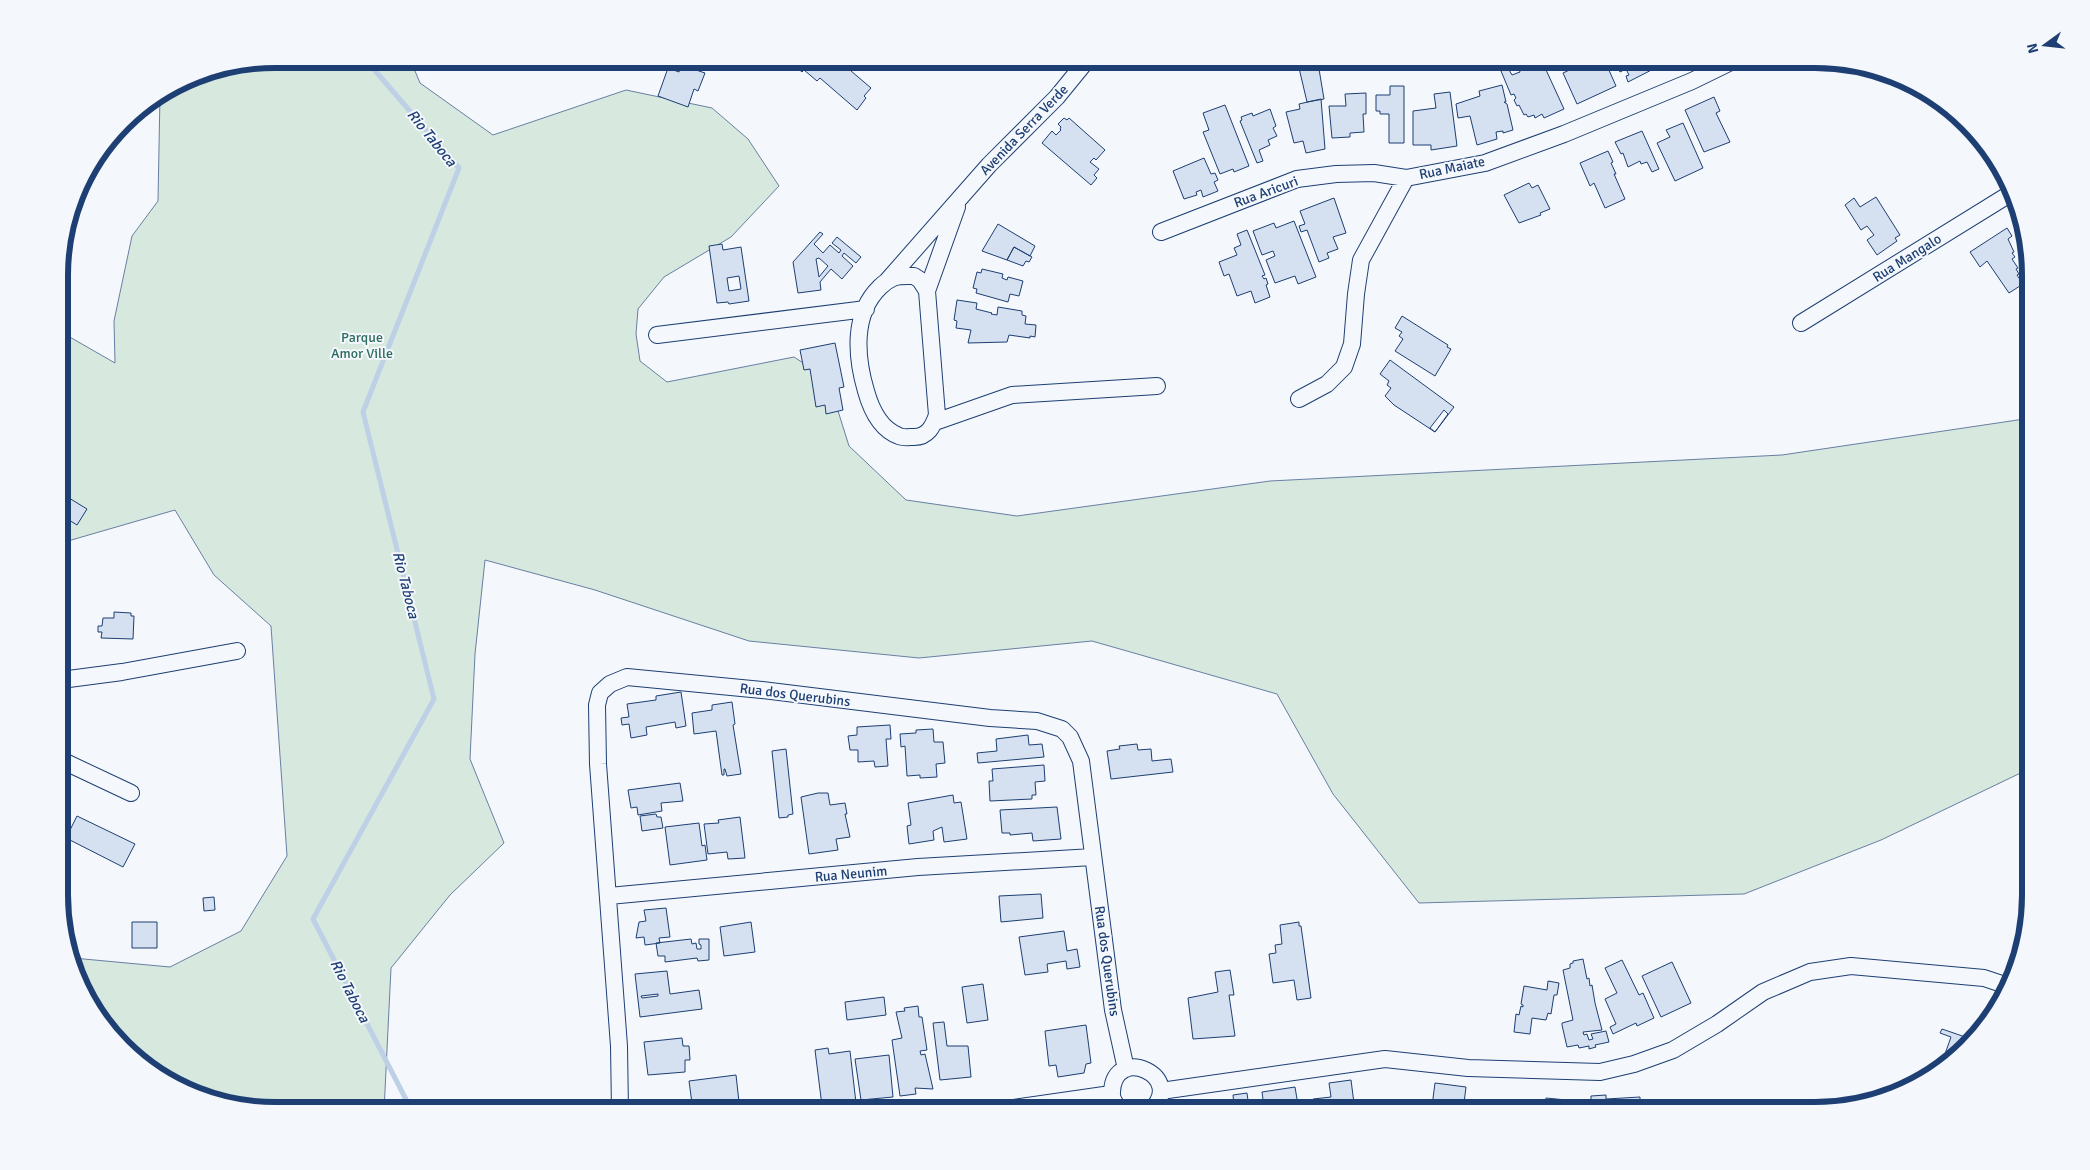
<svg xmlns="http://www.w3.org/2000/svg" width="2090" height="1170" viewBox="0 0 2090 1170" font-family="Signika,sans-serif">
<rect width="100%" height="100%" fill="#f4f7fb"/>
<path fill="#d7e8df" stroke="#687fa3" d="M275,59H410L420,83L493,135L626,90L712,108L748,139L779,186L731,237L664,277L638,309L636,334L640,361L667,382L794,357L828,379L849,446L906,500L1017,516L1270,481L1782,455L2031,418V768L1881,840L1744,894L1419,903L1333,794L1277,694L1092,641L919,658L749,641L595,590L485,560L475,654L470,759L504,843L450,895L391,968L384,1111H274L218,1104L167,1082L95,1016L73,958L170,967L241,931L287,856L271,626L214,575L175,510L61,543V332L115,363L114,321L132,236L158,201L160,95L192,75Z"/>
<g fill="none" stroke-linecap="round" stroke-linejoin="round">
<path stroke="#bed0e5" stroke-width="5" d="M365,59L459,168L363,412L434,699L313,919L412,1111"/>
</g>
<path fill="#d5e0f0" stroke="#1d3f73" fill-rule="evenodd" d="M792,59H837L871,88L864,96L866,98L857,110L820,78L817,81L804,70L802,72L790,62Z
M1529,59H1541L1564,109L1544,118L1542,114L1535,118L1534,115L1528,117L1526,114L1524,115L1519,105L1517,106L1514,100L1516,98L1514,94L1511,95L1501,71L1508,68L1512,75L1520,72L1518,64Z
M1590,59H1607L1611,66L1608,68L1616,86L1577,104L1563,73L1591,60Z
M1614,59H1671V60L1628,82L1626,76L1629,75L1626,69L1620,72Z
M1318,63L1324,99L1307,102L1299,68Z
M681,65L705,73L698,91L694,89L688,107L658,96L668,68L679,72Z
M1868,66H1872L1871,73L1867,72Z
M1502,85L1506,102H1504L1507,104L1513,130L1503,133V131L1496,132L1497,139L1477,145L1470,116L1458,118L1456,104L1480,96L1479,91Z
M1390,86H1404V143H1389V114H1380V111H1376V95H1390Z
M1450,92L1457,146L1431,150V145H1413V111L1436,108L1434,94Z
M1366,93V114H1363L1364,132L1350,133V137L1332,138L1329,106H1346L1345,94Z
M1714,97L1720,111L1716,113L1730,142L1704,152L1685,110Z
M1321,99L1325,149L1306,153L1303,141L1294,143L1286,112L1300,109L1299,104Z
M1225,105L1249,166L1234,172L1233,169L1220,174L1203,132L1209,130L1203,113Z
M1270,109L1276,126L1273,128L1277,136L1268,140L1270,145L1259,150L1263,161L1257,163L1240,121L1242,120L1241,117L1252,113L1253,116Z
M1064,118L1067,120L1069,118L1105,150L1096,160L1094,158L1090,162L1099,169L1094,175L1097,178L1091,185L1042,143L1052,131L1056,135L1061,130L1060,129L1061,127L1058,124Z
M1683,123L1703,168L1675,181L1657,143L1670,137L1666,130Z
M1642,131L1659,169L1652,172L1647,162L1641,164L1640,161L1628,167L1623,153L1621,154L1615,142Z
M1608,151L1613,162L1611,163L1616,174H1614L1625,199L1605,208L1594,183L1590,186L1580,163Z
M1204,158L1211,174L1215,173L1218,180L1214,182L1218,191L1203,197L1201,190L1196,192L1197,195L1184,199L1173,171Z
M1529,183L1532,188L1538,185L1550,209L1540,213L1541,215L1519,223L1504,195Z
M1876,197L1900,235L1895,238L1897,241L1877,255L1867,240L1874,235L1867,226L1861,230L1845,205L1854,198L1860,207Z
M1334,198L1346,233L1333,237L1338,249L1327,253L1329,258L1319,262L1307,230L1301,232L1299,226L1305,224L1300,211Z
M1294,221L1316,277L1298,284L1295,276L1275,283L1266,260L1275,256L1273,251L1262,255L1253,231L1274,223L1276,228Z
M998,224L1035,246L1030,256L1014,247L1007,260L982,251Z
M2007,228L2012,236L2008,239L2014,252L2012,253L2015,257L2012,259L2018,268L2016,269L2019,274L2017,275L2023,284L2009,293L1987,261L1980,267L1970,252Z
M1247,230L1265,275L1262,276L1264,279L1266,278L1268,284L1266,285L1270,297L1255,303L1251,291L1237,296L1229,274L1224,276L1219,262L1237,255L1234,248L1241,245L1237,234Z
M820,232L823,234L814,244L823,253L830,245L839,253L841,250L832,243L837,237L861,257L856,263L844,253L842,256L853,266L842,279L831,269L820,282L821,290L798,293L793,262ZM819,258L828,266L819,277L816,259Z
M722,244L723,250L741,247L749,301L729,304L728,302L717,303L709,246ZM739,276L741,289L729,291L727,278Z
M1014,247L1032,257L1029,262L1026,261L1023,266L1007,260Z
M982,269L1003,274L1002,278L1007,280L1008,277L1023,281L1019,296L1010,294L1008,302L976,293L977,289L973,288L977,272L981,273Z
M957,300L977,303L976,309L992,313L991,314L997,315L998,307L1022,311V315L1026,316L1025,324L1036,325L1035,337L1030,336V338L1009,335L1007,342L968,343L971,330L956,328L957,321L954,320Z
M1402,316L1448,345L1447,347L1451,349L1435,376L1395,351L1403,339L1399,336L1402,332L1395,328Z
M835,343L844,387L839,388L843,410L826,414L825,405L816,407L810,369L804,370L800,350Z
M1390,360L1454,407L1435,432L1394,405L1385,396L1391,388L1387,385L1389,381L1380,374ZM1444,410L1448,414L1435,432L1430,428Z
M69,498L87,509L77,525L61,515V511Z
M114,612L131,613V616H134L133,639L101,638L102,632H98V626H102L103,618H114Z
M681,692L686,726L676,728L675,722L646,727L647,735L631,738L629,724L622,725L621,718L629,717L627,704L656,700V696Z
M732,702L735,724L733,725L741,774L727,776L725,769H724V775H722L716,731L694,734L692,713L712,710V705Z
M890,725L891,739H886L888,766L875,767L874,761L858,762V750H850L848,736L857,735V727Z
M933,729L934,742H943L945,763L936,764L937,777L920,778V775L907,776L905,746L901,747L900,734L916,733V730Z
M1028,735L1029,745L1042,744L1044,757L978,763L977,753L997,751L996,739Z
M1137,744L1138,750L1151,749L1152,761L1171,759L1173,772L1111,779L1107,751L1120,749L1119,746Z
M786,749L793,814L788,815V817L779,818L772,751Z
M1044,765L1045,781L1035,782L1036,795H1032V799L990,801L989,781H993L992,769Z
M680,783L683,801L661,803L662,811L638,815L637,807L631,808L628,790Z
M818,793H828L830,805L845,803L847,814H845L850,837L836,839L838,850L809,854L801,797Z
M953,795L954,803L961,802L967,839L944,842L942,827L933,831L934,840L909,844L907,826L911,825L908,803Z
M1057,807L1061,839L1033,841L1032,833L1010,835V833H1002L1000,810Z
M656,814L657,817H661L663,828L642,831L640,816Z
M77,816L135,844L123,867L66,838Z
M740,817L745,858L728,859L727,852L708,854L704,824L719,823L718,820Z
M699,823L702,846L705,845L707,860L670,865L665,827Z
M1041,894L1043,918L1001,922L999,896Z
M214,897L215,910L204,911L203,898Z
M666,908L670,937L659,938L660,943L645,945L644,937L636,938L639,922L646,921L644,910Z
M132,922H157V948H132Z
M751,922L755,952L724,956L720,927Z
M1299,922V926H1301L1311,998L1297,1000L1294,980L1273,983L1269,954L1276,953L1275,945L1282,944L1280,925Z
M1064,931L1067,951L1077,949L1080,967L1067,969L1066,961L1047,964L1048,972L1025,975L1019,937Z
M691,939L692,944L696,943L697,949H701V945L699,944V939H709V960L698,961L697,958L665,962V956H658L656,943Z
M1583,959L1587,979L1589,978L1590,986L1592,985L1595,1003L1602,1030L1583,1032L1584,1035L1587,1034L1589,1040L1593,1039L1591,1034L1606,1031L1609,1042L1595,1045L1596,1047L1589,1049V1046L1579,1048L1578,1045L1567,1047L1562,1025V1023L1573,1020L1563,970L1570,968V964L1573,963V961Z
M1622,960L1639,995L1643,993L1654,1018L1637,1026L1636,1023L1613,1034L1610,1027L1616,1024L1605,999L1617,993L1605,968Z
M1672,962L1691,1003L1661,1017L1642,976Z
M1230,970L1234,995H1229L1235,1036L1193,1039L1188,998L1218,992L1215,972Z
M667,971L670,994L699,990L702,1009L640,1017L635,974ZM658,994V996L642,998L641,996Z
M1548,981L1559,983L1557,995H1554L1551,1014L1548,1013L1546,1020L1532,1018L1530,1034L1514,1032L1516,1014L1519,1015L1521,1006L1523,1007V1005L1521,1004L1524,986L1547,990Z
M983,984L988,1020L967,1023L962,987Z
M884,997L886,1015L847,1020L845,1002Z
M918,1006L919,1017H922L927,1050L920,1051L921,1055L925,1054L933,1089L915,1088L916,1094L900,1096L892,1040L902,1038L896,1012L905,1011L904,1008Z
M944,1022L947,1046H968L971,1077L940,1080L933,1023Z
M1086,1025L1091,1063L1086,1064L1084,1073L1058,1077L1056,1065L1049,1066L1045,1031Z
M1942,1029L1974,1040L1968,1048L1939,1071L1951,1037L1940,1033Z
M682,1038L683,1046H689L690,1060H685V1072L648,1075L644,1042Z
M828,1048L829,1054L850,1051L856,1103L824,1108L822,1106L815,1050Z
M889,1055L893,1097L861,1100L855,1059Z
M736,1075L740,1111H693L689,1081Z
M1351,1080L1355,1111H1315L1313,1099L1331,1097L1329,1083Z
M1435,1083L1466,1087L1463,1111H1441L1443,1107L1432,1106Z
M1295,1087L1299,1111H1254V1109L1264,1107L1262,1092Z
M1247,1093L1249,1108H1245V1111H1227H1230L1229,1107L1234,1106L1233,1095Z
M1606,1095V1099L1640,1097V1111H1591V1096Z
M1546,1098L1587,1102V1111H1536L1537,1101L1545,1102Z"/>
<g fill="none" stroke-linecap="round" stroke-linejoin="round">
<g stroke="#1d3f73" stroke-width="18">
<path id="minor" d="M1161,232L1297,179L1336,174L1374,173L1406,178L1485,163L1564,134L1692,81L1737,59
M908,276H914L920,280L927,291L937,415C933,426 928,437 914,437C910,437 903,438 899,436C880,429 871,409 866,391C856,357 852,314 880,287C884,283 888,280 893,278C897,276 903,276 908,276Z
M887,281L989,165L1057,97L1088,59
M927,291L957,207
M1801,323L2013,192
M657,335L866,309
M1299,399L1327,384L1344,367L1352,344L1356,294L1361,260L1406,178
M935,422L1012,395L1157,386
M61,680L122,672L237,651
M61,760L131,793
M609,896L918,867L1093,857
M1161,1091L1385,1059L1468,1068L1600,1072L1634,1064L1673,1050L1717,1024L1763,992L1810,972L1851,966L1984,978L2008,986
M620,1111L619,1046L598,764L597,705L600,693L610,684L627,677L762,690L990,718L1037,721L1062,729L1070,737L1081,761L1113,1010L1126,1069
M993,1111L1111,1094
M1123,1111C1117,1108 1111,1099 1112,1092C1114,1043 1188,1077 1150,1111"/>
</g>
<use href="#minor" stroke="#f4f7fb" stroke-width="16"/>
</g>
<g text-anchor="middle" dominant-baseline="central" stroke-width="4" stroke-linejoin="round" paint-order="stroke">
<g font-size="14" fill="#1d3f73" stroke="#f4f7fb">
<text transform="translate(1024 130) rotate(-46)">Avenida Serra Verde</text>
<text transform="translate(1452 168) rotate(-12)">Rua Maiate</text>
<text transform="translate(1266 192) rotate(-20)">Rua Aricuri</text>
<text transform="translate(1907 258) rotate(-32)">Rua Mangalo</text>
<text transform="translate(795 695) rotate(7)">Rua dos Querubins</text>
<text transform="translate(851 874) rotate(-5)">Rua Neunim</text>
<text transform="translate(1107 961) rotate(82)">Rua dos Querubins</text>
</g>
<g font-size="14" fill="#2c6c60" stroke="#f4f7fb">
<text x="362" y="337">Parque<tspan x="362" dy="16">Amor Ville</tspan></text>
</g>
<g font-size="15" font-style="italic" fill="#1d3f73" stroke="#f4f7fb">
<text transform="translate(432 138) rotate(51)">Rio Taboca</text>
<text transform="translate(406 585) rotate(76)">Rio Taboca</text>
<text transform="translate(350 991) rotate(63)">Rio Taboca</text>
</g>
</g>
<path d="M0 0H2090V1170H0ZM275 68H1815A207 207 0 0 1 2022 275V895A207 207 0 0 1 1815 1102H275A207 207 0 0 1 68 895V275A207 207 0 0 1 275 68Z" fill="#f4f7fb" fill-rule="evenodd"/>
<path fill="none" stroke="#1d3f73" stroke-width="6" d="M275 68H1815A207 207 0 0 1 2022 275V895A207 207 0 0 1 1815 1102H275A207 207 0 0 1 68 895V275A207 207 0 0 1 275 68Z"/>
<g transform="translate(2045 45) rotate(255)" stroke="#f4f7fb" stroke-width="4" paint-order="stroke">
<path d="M0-4L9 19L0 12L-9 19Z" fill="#1d3f73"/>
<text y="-8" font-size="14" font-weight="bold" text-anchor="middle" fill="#1d3f73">N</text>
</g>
</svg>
